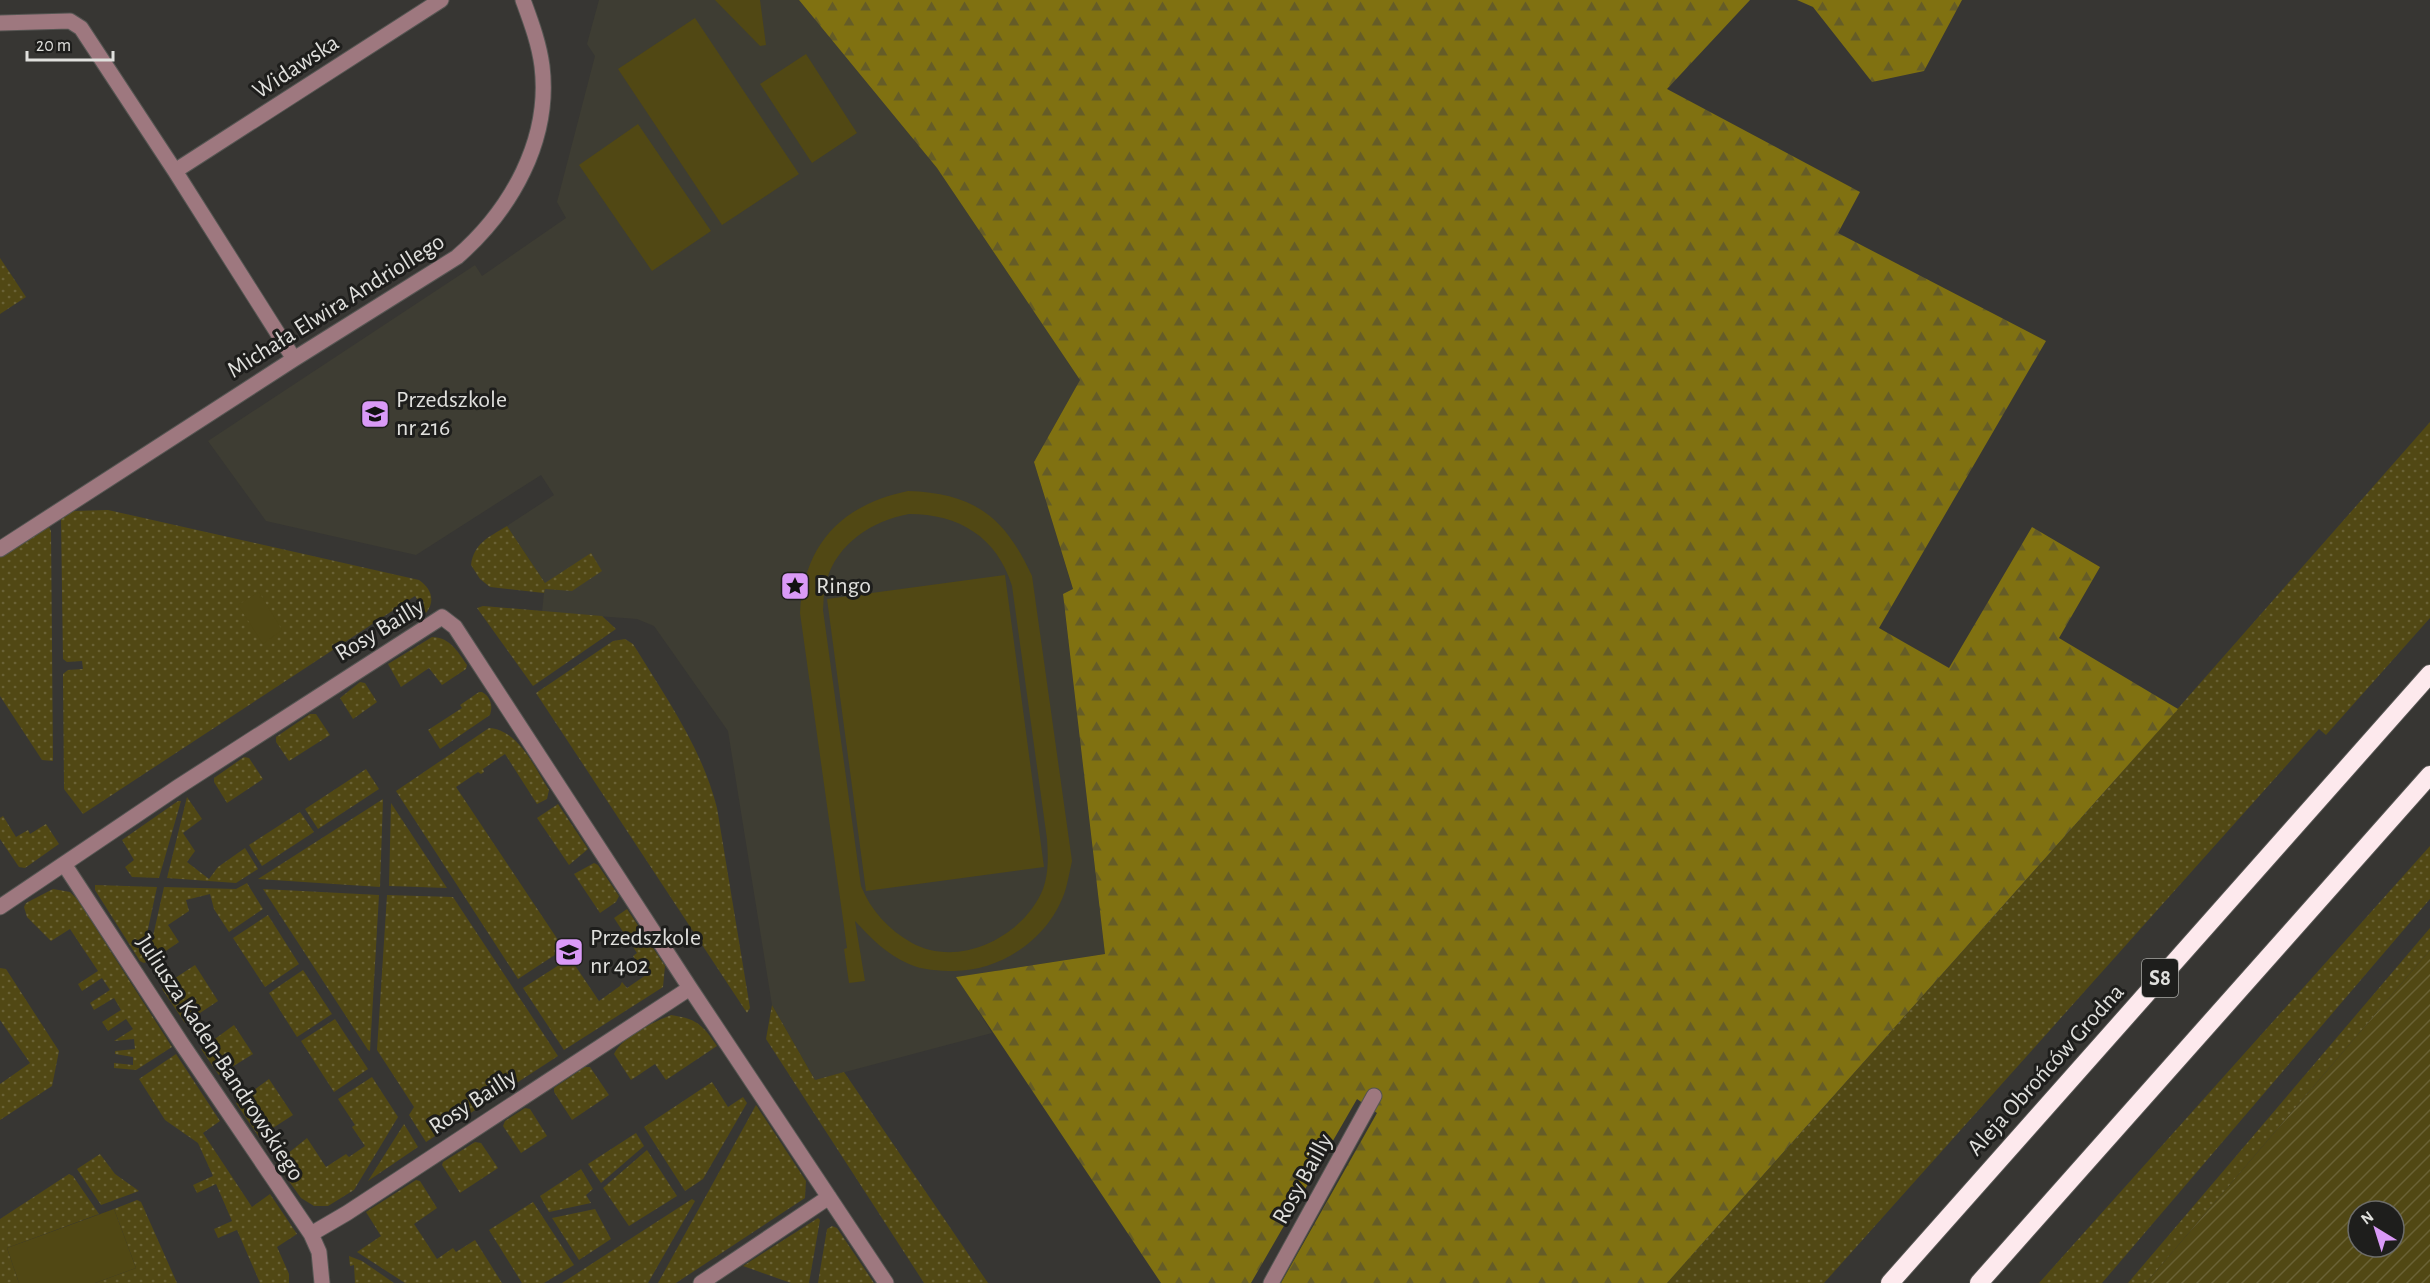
<svg xmlns="http://www.w3.org/2000/svg" width="2430" height="1283" viewBox="0 0 2430 1283" font-family="'Alegreya Sans',sans-serif">
<defs>
<pattern id="grass-dots" width="8" height="8" patternUnits="userSpaceOnUse" patternTransform="scale(1.5)"><rect width="8" height="8" fill="#514814"/><path d="M2 2h.1M6 6h.1" fill="none" stroke="#6a6236" stroke-width="1.8" stroke-linecap="round"/></pattern>
<pattern id="forest-firs" width="22" height="20" patternUnits="userSpaceOnUse" patternTransform="scale(1.5)"><rect width="22" height="20" fill="#807111"/><path d="M5 1l3.5 6h-7zM16 11l3.5 6h-7z" fill="#655c27"/></pattern>
<pattern id="garden-furrows" width="10" height="10" patternUnits="userSpaceOnUse" patternTransform="scale(1.5)"><rect width="10" height="10" fill="#514814"/><path d="M-1 1l2-2M0 10L10 0M9 11l2-2" fill="none" stroke="#6a6236"/></pattern>
</defs>
<rect width="100%" height="100%" fill="#373633"/>
<path fill="#3e3d33" d="M599,0H799L937,168L1080,380L1034,462L1073,590L1063,595L1105,954L957,977L992,1033L815,1080L772,1005L728,731L654,626L637,619L542,612L545,583L507,526L554,495L541,475L416,555L266,521L208,441L475,265L482,276L566,218L557,202L595,56L587,44Z"/>
<path fill="url(#grass-dots)" d="M0,258L26,297L0,314Z
M2430,422V618L2326,735L2319,729L1824,1283H1667L2107,789Z
M108,510L419,580C431,588 436,601 426,613L415,596L83,814L64,789L63,674L68,670L83,669L82,661L67,662L63,659L61,519L71,511Z
M507,526L545,583L591,553L602,571L572,591L545,589L544,593L490,587L480,579L471,565C474,543 489,537 507,526Z
M45,527H49L51,531L53,761L42,760L0,696V557Z
M483,606L602,616L616,629L533,686L477,608Z
M432,637C450,637 458,652 467,665L466,669L442,685L429,668L401,687L388,664Z
M625,639L633,644C665,696 702,748 717,808L750,1008L747,1013L536,693L613,641Z
M360,682L365,683L377,702L353,719L340,698Z
M479,692H482C491,697 493,706 490,715L440,749L428,730L462,708L460,705Z
M310,714H316L330,735L289,761L276,742V737Z
M489,728C519,730 534,767 549,790L547,799L537,804L505,754L483,769L484,772L481,774L478,772L456,787L564,949L518,979L396,791Z
M244,757L249,758L263,779L227,803L214,782V778Z
M366,769L379,789L318,829L305,809Z
M187,797L202,819L183,833L195,851L187,862L209,879L218,867L245,848L258,869L236,883L167,878Z
M383,799L380,887L258,879Z
M178,801H181L159,878L132,877L125,867L134,860L122,840Z
M391,803L447,888L389,886Z
M558,804L588,849L569,865L537,818Z
M300,812L314,832L262,866L249,845Z
M3,816L16,837L28,830L30,834L46,824L59,844L25,868L19,867L0,839V818Z
M2430,846V899L2102,1283H2039Z
M594,863L598,865L619,896L616,902L600,913L574,874Z
M247,883L263,909L229,932L214,909L210,894L186,900L189,911L168,925L179,942L157,957L151,945L164,887L236,889Z
M95,885L157,887L145,943L151,960L144,963L140,961L95,890Z
M53,889L70,892L77,899L172,1047L136,1070L114,1068V1063L133,1065V1057L115,1054V1051L135,1049L134,1039L114,1041L133,1029L126,1019L108,1031L102,1022L121,1010L114,998L94,1010L90,1003L110,990L102,978L82,991L78,984L98,971L70,929L51,941L27,917L24,907L26,903Z
M263,889L379,895L370,1051L368,1050Z
M387,895L453,897L558,1056L426,1142L409,1115L414,1107L377,1050Z
M627,909L665,966L663,987L564,1050L523,988L570,958L599,1001L620,986L622,982L627,988L646,975L633,956L637,953L614,918Z
M268,915L299,964L265,987L233,938Z
M2430,928V950L2146,1283H2128Z
M195,965L218,1001L185,1023L162,989L163,986Z
M0,968L6,969L59,1051L52,1086L0,1120V1084L30,1063L0,1020Z
M303,970L332,1014L297,1037L269,993Z
M772,1005L815,1080L844,1072L988,1283H924L766,1039Z
M671,1015C697,1019 702,1024 717,1046L666,1080L655,1064L631,1080L614,1054C622,1037 654,1022 671,1015Z
M335,1019L368,1069L334,1092L301,1041Z
M234,1025L253,1054L219,1075L201,1049Z
M176,1054L220,1121L203,1133L252,1207L270,1194L297,1234L277,1247L289,1274V1283H260L237,1230L218,1238L214,1229L232,1221L216,1184L197,1193L193,1185L213,1176L198,1143L165,1120L139,1079Z
M585,1067H590L609,1095L572,1120L554,1092V1088Z
M372,1077L398,1117L354,1190L328,1206H314L301,1198L276,1163L307,1138L326,1167L346,1154L349,1157L365,1146L352,1127L355,1125L338,1099Z
M269,1079L293,1115L259,1137L236,1103Z
M712,1082L728,1107L743,1097L747,1103L703,1179L685,1191L644,1127Z
M756,1105L806,1181L805,1198L676,1283H658Z
M525,1108L530,1109L547,1136L521,1153L503,1126L505,1121Z
M404,1124L418,1147L368,1181Z
M636,1133L644,1146L601,1183L588,1164Z
M475,1142L481,1143L498,1168L460,1193L442,1165L443,1162Z
M647,1150L677,1196L629,1226L603,1188Z
M100,1154L115,1174L139,1191L101,1205L77,1169Z
M581,1169L593,1189L586,1195L591,1203L549,1212L540,1196Z
M69,1174L73,1176L99,1214L7,1248L19,1283H0V1219Z
M416,1180L420,1181L437,1208L414,1224L437,1259L453,1248L456,1252L475,1240L502,1283H405L357,1252L381,1236L366,1212Z
M692,1199L695,1201L648,1283H562Z
M137,1200L141,1202L177,1283H95L136,1268L114,1209Z
M533,1202L574,1265L544,1283H522L489,1230Z
M595,1209L611,1239L579,1260L552,1218Z
M818,1218L820,1220L809,1283H791L743,1266Z
M832,1226L837,1228L874,1283H818L827,1229Z
M349,1256L362,1261L394,1283H355L354,1265L350,1266Z"/>
<path fill="url(#forest-firs)" d="M799,0H1750L1667,89L1860,192L1838,233L2046,341L1879,628L1949,668L2032,527L2100,567L2059,638L2178,709L1667,1283H1281L1377,1113L1357,1099L1251,1283H1161L956,977L1105,954L1063,594L1073,589L1034,462L1080,380L937,168Z
M1797,0H1962L1924,71L1872,82L1813,7Z"/>
<path fill="url(#garden-furrows)" fill-rule="evenodd" d="M2430,950V1283H2146ZM2358,1211H2394V1247H2358Z"/>
<path fill="#514814" fill-rule="evenodd" d="M715,0H760L766,45L760,46Z
M695,18L799,174L722,225L618,69Z
M806,54L857,133L812,163L760,84Z
M638,124L711,231L652,271L579,165Z
M908,491C974,493 1005,517 1032,576L1072,861C1070,870 1068,880 1066,888C1052,936 1003,971 954,971C939,971 922,970 909,964C886,954 871,938 855,921L865,981L849,983L844,949L847,948L800,613C804,544 841,505 908,491ZM909,514C959,514 997,537 1012,586L1047,839C1048,855 1049,873 1043,889C1024,936 960,969 912,943C889,930 871,911 861,886L823,610C824,601 823,590 826,582C837,543 872,521 909,514Z
M1005,575L1044,867L866,891L827,599Z
M259,592L282,630L263,644L238,605Z
M114,1209L136,1268L95,1283H19L7,1248Z"/>
<g fill="none" stroke-linecap="round" stroke-linejoin="round">
<g stroke="#555552" stroke-width="17">
<path id="minor" d="M0,23L70,21L81,28L175,171L294,359
M175,171L441,0
M0,549L294,359L457,257C511,210 551,140 542,66C539,43 531,22 523,0
M64,864L182,1044L311,1234L319,1252L322,1283
M0,907L178,787L442,617L455,627L690,988L886,1283
M311,1234L347,1213L690,988
M701,1283L829,1197
M1271,1283L1374,1096"/>
</g>
<g stroke="#555552" stroke-width="20">
<path id="highway" d="M1890,1283L2430,674
M1979,1283L2430,775"/>
</g>
<use href="#minor" stroke="#9e787f" stroke-width="15"/>
<use href="#highway" stroke="#fde9ed" stroke-width="18"/>
</g>
<defs>
<g id="school-square" transform="scale(1.5)"><rect x="-9" y="-9" width="18" height="18" rx="4" fill="#da9af7" stroke="#1e1e1c"/><path d="M0-5L7-2L0 1L-7-2ZM-4 1L0 2.5L4 1V4Q0 6-4 4Z" fill="#111"/></g>
<g id="sight-square" transform="scale(1.5)"><rect x="-9" y="-9" width="18" height="18" rx="4" fill="#da9af7" stroke="#1e1e1c"/><path d="M0-6L1.8-2.2L6-1.7L2.9 1.2L3.7 5.4L0 3.3L-3.7 5.4L-2.9 1.2L-6-1.7L-1.8-2.2Z" fill="#111"/></g>
</defs>
<g fill-rule="evenodd">
<use href="#school-square" x="375" y="414"/>
<use href="#sight-square" x="795" y="586"/>
<use href="#school-square" x="569" y="952"/>
</g>
<g text-anchor="middle" dominant-baseline="central" stroke-width="6" stroke-linejoin="round" paint-order="stroke">
<rect fill="#1e1e1c" stroke="#a6a6a3" stroke-width="1.5" x="2142" y="959" width="36" height="38" rx="4.5"/>
<g font-size="22" font-weight="bold" fill="#e0e0dd">
<text x="2160" y="978">S8</text>
</g>
<g font-size="24" fill="#e0e0dd" stroke="#1e1e1c">
<text transform="translate(296 67) rotate(-33)">Widawska</text>
<text transform="translate(336 306) rotate(-32)">Michała Elwira Andriollego</text>
<text transform="translate(380 630) rotate(-31)">Rosy Bailly</text>
<text transform="translate(220 1058) rotate(57)">Juliusza Kaden-Bandrowskiego</text>
<text transform="translate(2046 1070) rotate(-48)">Aleja Obrońców Grodna</text>
<text transform="translate(473 1102) rotate(-33)">Rosy Bailly</text>
<text transform="translate(1303 1179) rotate(-61)">Rosy Bailly</text>
</g>
<g font-size="24" fill="#e0e0dd" stroke="#1e1e1c" text-anchor="start">
<text x="396" y="400">Przedszkole<tspan x="396" dy="28">nr 216</tspan></text>
<text x="816" y="586">Ringo</text>
<text x="590" y="938">Przedszkole<tspan x="590" dy="28">nr 402</tspan></text>
</g>
</g>
<g transform="translate(2376 1229) rotate(322)"><circle r="28" fill="#1e1e1c" stroke="#6c6c69" stroke-width="1.5"/>
<path d="M0-4.5L10 22L0 15L-10 22Z" fill="#da9af7"/>
<text y="-9" font-size="16" font-weight="bold" text-anchor="middle" fill="#e0e0dd">N</text>
</g>
<path d="M27 51v9h86v-9" fill="none" stroke="#e0e0dd" stroke-width="3"/>
<text x="36" y="51" font-size="18" fill="#e0e0dd" stroke="#1e1e1c" stroke-width="4.5" paint-order="stroke">20 m</text>
</svg>
